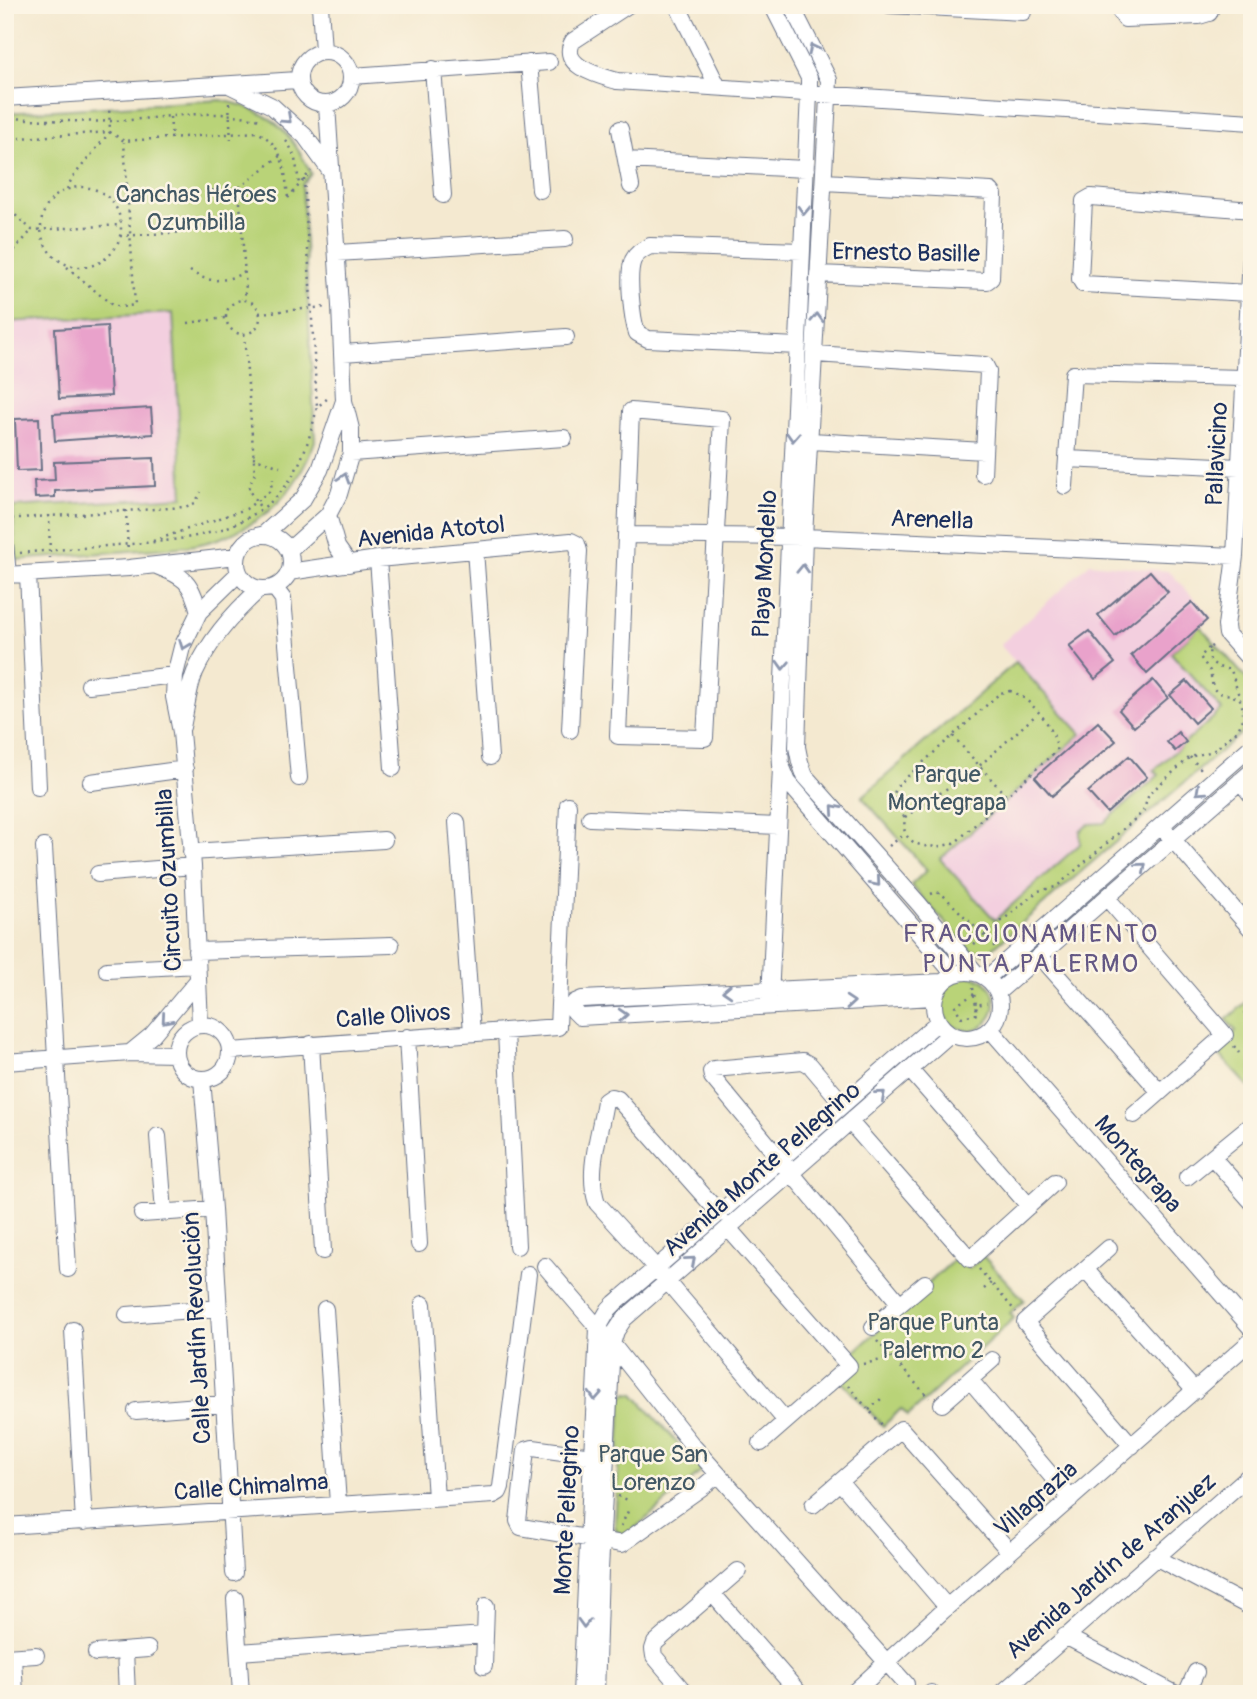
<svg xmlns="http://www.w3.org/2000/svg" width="1257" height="1699" viewBox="0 0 1257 1699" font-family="Pangolin,sans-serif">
<rect width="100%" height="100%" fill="#fcf5e5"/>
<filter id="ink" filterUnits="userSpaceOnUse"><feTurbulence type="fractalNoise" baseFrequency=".0143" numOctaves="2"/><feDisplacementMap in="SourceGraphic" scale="14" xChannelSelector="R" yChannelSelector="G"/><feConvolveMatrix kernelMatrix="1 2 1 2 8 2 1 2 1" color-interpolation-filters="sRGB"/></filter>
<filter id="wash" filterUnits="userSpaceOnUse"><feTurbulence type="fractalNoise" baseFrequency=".00686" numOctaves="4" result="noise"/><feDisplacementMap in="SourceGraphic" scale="28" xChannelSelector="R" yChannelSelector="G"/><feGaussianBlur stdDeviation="1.57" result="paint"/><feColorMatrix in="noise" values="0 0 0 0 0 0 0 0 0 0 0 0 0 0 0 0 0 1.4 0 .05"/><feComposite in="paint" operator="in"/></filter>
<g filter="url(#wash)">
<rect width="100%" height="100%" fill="#f4e9d0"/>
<path fill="#f3cfdf" d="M173,313L183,498L13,507L5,322Z
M1090,563L1169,571L1211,617L1171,653L1222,710L1155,770L1159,774L1104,823L1089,824L1080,844L994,920L940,859L1081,734L1000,645Z"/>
<path fill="#b9d378" stroke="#6a816b" stroke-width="2" d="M221,100C270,110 290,129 311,174L302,185L315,441C298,489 268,522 218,539C190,549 158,548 128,551C91,554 54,557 16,560L13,507L183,497L173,313L5,322V113Z
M1200,626L1252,685V724L986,954L970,950L911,885L927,870L862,797L1016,662L1081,734L940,859L995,920L1080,844V831L1089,824L1104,823L1159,775L1154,770L1222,710L1171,653Z
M941 1003a27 27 0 1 1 54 0a27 27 0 1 1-54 0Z
M1252,997V1090L1216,1051L1236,1031L1226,1020Z
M983,1256L1024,1300L1010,1313L1014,1318L908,1416L901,1409L883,1426L841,1381L859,1364L851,1355L957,1257L969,1269Z
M627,1393L634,1394L702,1471L626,1536L617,1532L615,1526L622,1398Z"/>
<g id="blocks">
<path fill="#e9a2cb" d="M107,326L111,396L59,399L55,329Z
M151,408L153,434L55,441L53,414Z
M39,418L41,470L17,471L15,419Z
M154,458L155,486L55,491V497L35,498L34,481L55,480L54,462Z
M1150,571L1168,592L1115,636L1098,615Z
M1192,602L1207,620L1147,674L1131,655Z
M1089,631L1115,663L1095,679L1069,646Z
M1153,680L1168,698L1134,727L1119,710Z
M1187,681L1211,708L1194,723L1170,695Z
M1098,722L1116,741L1052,796L1035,777Z
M1178,732L1186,742L1175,751L1167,742Z
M1129,756L1147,777L1107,813L1088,792Z"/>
</g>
</g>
<g filter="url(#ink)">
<use href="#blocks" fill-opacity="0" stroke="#677086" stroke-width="2"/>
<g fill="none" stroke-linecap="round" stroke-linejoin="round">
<g stroke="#677086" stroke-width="18">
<path id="minor" d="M320,5L323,51
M628,5L573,41C558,66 600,76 617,81L1252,122
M677,5L718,87
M772,5L809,78V93L780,747L781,765L788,782L954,974
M791,5L829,80L804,537L797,747L800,762L805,776L919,904L975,972
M889,5L1023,12
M1116,5L1125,19L1199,16L1209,13L1212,5
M299 78a26 26 0 1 1 52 0a26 26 0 1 1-52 0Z
M529,63L540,190
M433,69L443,195
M352,76L549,62
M231,86L272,106L305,136L331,172
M5,98L298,80
M620,129L631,186
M626,160L806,169
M1252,238L1235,556L1226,626L1227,634L1252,662
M337,253L565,239
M818,274L987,281L991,278L994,195L991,191L824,182
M1249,293L1083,284L1080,279L1084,201L1091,197L1252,210
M798,346L648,339L637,333C632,319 627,274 633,260C637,252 643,250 650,246L802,251
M343,353L566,337
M815,354L985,365L988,371L983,474
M631,411L722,419L705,738L618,736Z
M811,441L984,451
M351,453L564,438
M1067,459L1239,467
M1065,486L1073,374L1244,378
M328,515L337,547L349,564
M263,535L303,499L320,470L344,401
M626,535L804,537L1235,556
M237 562a27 27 0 1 1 54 0a27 27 0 1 1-54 0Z
M5,543L8,575
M289,550L328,515L339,494L351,453V429L344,401L340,306L327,105
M475,550L490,757
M378,559L393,768
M157,566C185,577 191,581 199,612
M289,572L378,559L571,541L577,544L579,551L570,730
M28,574L38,787
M5,575L129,568L237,556
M274,587L283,599L299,778
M89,685L175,675
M182,727C186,709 188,689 195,672C210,639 233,613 260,589
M1240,781L1252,796
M91,782L185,769
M590,818L778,826
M457,822L472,1033
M1167,833L1252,930
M44,847L68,1269
M191,852L384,840
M98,874L193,866
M1107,898L1225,1035L1134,1115
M196,951L391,945
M1040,956L1160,1092
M107,970L197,965
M934 1005a33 33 0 1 1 66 0a33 33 0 1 1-66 0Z
M987,978L1252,746
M998,992L1252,771
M934,997L580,1017L574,1011L575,1002L582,999L942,982
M770,998L781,768
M200,1024L193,866L181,732L174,697L175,675L182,647L199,612L239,573
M176 1052a27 27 0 1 1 54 0a27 27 0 1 1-54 0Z
M990,1029L1252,1329
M506,1032L517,1246
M407,1037L419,1244
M311,1044L323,1251
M231,1051L558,1027L568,805
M130,1053L152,1035L198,980
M5,1062L130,1053L175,1054
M910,1070L1029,1206
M202,1079L213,1209L234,1573
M843,1104L810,1065L803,1061L714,1069L711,1072L712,1077L900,1304
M850,1122L970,1259L1055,1182
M158,1136L164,1212
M1213,1158L1252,1202
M1187,1177L1252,1124
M142,1214L213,1209
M720,1214L618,1099L611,1097L605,1101C600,1134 586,1171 597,1203L656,1268L786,1421
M728,1228L849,1366L761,1443
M1109,1248L1025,1322L1132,1446
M545,1266L612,1344L693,1446L906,1684
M1085,1269L1195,1391
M423,1304L436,1498
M325,1309L338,1504
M127,1315L218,1308
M873,1327L925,1283
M73,1330L84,1522
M970,1380L1071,1499
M942,1404L992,1360
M136,1411L224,1404
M592,1456L533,1448L526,1450L518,1521L521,1527L622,1544L704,1486L718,1474
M840,1482L947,1607
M813,1505L901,1429L1010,1552
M5,1526L494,1495L499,1492L501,1487L528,1274
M1155,1557L1252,1608
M712,1593L800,1694
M235,1599L241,1694
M1065,1636L1176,1694
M125,1651L127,1694
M239,1652L485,1635
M96,1653L148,1649
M5,1657L36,1655
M13,1657L15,1694
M484,1666L486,1606
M931,1693L932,1694
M581,1694L598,1328L609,1309L615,1303C724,1211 830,1115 938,1022
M596,1694L600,1570L612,1344L616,1331L624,1319L950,1034
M686,1694L654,1656L653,1649L655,1643L738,1571
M852,1694L947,1607L1252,1340
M1001,1694L1252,1473
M1186,1694L1196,1672"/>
</g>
<path stroke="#677086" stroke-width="2.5" stroke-dasharray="2 5" stroke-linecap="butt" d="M229,103L231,142
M170,117L172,138
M5,118C41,119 78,123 113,121C162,119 216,106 263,121
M5,139L110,132L124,141L257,132C284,145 285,170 288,198
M286,141C296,153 297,169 299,185
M304,179L317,407
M41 227a40 40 0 1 1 80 0a40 40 0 1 1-80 0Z
M239,188L246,291L242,299
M67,189L72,178L110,132L109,106
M184,193L239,188L281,155
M288,198L311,171
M5,206L32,230L121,225
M120,236L187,232
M5,261L32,230
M67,267L112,305L121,307L135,305L124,142
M190,271C209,284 225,282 245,272
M226 317a17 17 0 1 1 34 0a17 17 0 1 1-34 0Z
M259,313L326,307
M188,323L225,318
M244,334L255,473L248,489L262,510
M253,457L280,467
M126,510L128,552
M49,515L50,558
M5,519L185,507L195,503L201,492
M153,541L246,509L270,491L273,479
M20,553C52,550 85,548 117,545C172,541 231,538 274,499C299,476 310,439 317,407L328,398
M1209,648L1200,657L1210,671L1213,688L1218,693L1231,695L1239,699
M1010,691C1028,695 1060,732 1056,751L956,842C942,848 912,851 905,832C903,827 906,820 903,815C895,801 889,804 897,786L1000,693Z
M1243,709L1252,711
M953,736L1007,797
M1190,757L1202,770
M905,817L977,768L1037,714
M889,846L905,834
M931,894L936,892L942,894L998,950
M974,944L1038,891L1056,887L1143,812L1149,794L1190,757L1213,751L1238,730L1243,719V709L1231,670L1218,667L1210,661L1209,648L1215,644
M973,988L976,1005L987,1003
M974,994L955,1006L961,1017L977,1014L976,1005
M1244,1012L1252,1022
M1234,1046L1239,1053
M979,1269L1016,1312
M984,1289L992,1282
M877,1341L929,1398
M863,1364L891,1358
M848,1386L883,1426
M869,1410L881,1399
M618,1496L628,1500
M621,1526L630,1507"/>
<use href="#minor" stroke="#fff" stroke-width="16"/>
</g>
<defs><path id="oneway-chevron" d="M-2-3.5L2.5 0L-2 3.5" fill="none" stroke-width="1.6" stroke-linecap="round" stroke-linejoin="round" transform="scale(1.75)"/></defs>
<g stroke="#8d97ae">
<use href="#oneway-chevron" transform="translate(813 49) rotate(-117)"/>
<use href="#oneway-chevron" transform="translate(287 119) rotate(42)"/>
<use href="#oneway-chevron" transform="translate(804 210) rotate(92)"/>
<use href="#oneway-chevron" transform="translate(817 318) rotate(-88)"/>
<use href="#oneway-chevron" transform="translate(793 437) rotate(93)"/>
<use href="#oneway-chevron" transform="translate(344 478) rotate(-72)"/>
<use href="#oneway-chevron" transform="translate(803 569) rotate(-88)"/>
<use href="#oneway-chevron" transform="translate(184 645) rotate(111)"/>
<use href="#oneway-chevron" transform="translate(783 665) rotate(93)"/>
<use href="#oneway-chevron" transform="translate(1200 791) rotate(138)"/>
<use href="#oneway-chevron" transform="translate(835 809) rotate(-131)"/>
<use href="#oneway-chevron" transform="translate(1142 867) rotate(-41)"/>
<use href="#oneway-chevron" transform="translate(876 882) rotate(49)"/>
<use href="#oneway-chevron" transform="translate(727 991) rotate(177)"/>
<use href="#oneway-chevron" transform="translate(850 1002) rotate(-4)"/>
<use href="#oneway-chevron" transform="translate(623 1015) rotate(-3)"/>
<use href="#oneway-chevron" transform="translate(166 1019) rotate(131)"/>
<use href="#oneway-chevron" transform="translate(881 1095) rotate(-41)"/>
<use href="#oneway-chevron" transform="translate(691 1261) rotate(-41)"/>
<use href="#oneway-chevron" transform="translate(595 1396) rotate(93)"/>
<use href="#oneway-chevron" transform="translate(584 1623) rotate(92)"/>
</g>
</g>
<g text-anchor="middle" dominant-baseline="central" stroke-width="5" stroke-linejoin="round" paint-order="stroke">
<g font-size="24" fill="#425864" stroke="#fcf5e5">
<text x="196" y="194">Canchas Héroes<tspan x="196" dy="28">Ozumbilla</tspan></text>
<text x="947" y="774">Parque<tspan x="947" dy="28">Montegrapa</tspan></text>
<text x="933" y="1322">Parque Punta<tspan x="933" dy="28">Palermo 2</tspan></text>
<text x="653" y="1454">Parque San<tspan x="653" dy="28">Lorenzo</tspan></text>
</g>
<g font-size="24" fill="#1b2f5e" stroke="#fcf5e5">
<text transform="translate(906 253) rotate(1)">Ernesto Basille</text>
<text transform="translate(1217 454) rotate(-87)">Pallavicino</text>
<text transform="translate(932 520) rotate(2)">Arenella</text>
<text transform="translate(431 532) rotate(-6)">Avenida Atotol</text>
<text transform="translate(765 564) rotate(-87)">Playa Mondello</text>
<text transform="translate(169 880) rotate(-93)">Circuito Ozumbilla</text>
<text transform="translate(393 1016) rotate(-4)">Calle Olivos</text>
<text transform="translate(1138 1164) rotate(49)">Montegrapa</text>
<text transform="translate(762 1169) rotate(-41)">Avenida Monte Pellegrino</text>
<text transform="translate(197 1328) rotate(-93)">Calle Jardín Revolución</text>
<text transform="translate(251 1487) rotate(-4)">Calle Chimalma</text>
<text transform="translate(1036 1499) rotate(-41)">Villagrazia</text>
<text transform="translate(567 1510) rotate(-87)">Monte Pellegrino</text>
<text transform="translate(1111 1566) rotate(-41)">Avenida Jardín de Aranjuez</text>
</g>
<g font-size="26" letter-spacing="2" fill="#635784" stroke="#fcf5e5">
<text x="1031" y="934">FRACCIONAMIENTO<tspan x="1031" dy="30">PUNTA PALERMO</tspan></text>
</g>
</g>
<rect width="1257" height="1699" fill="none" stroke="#fcf5e5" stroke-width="28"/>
</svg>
